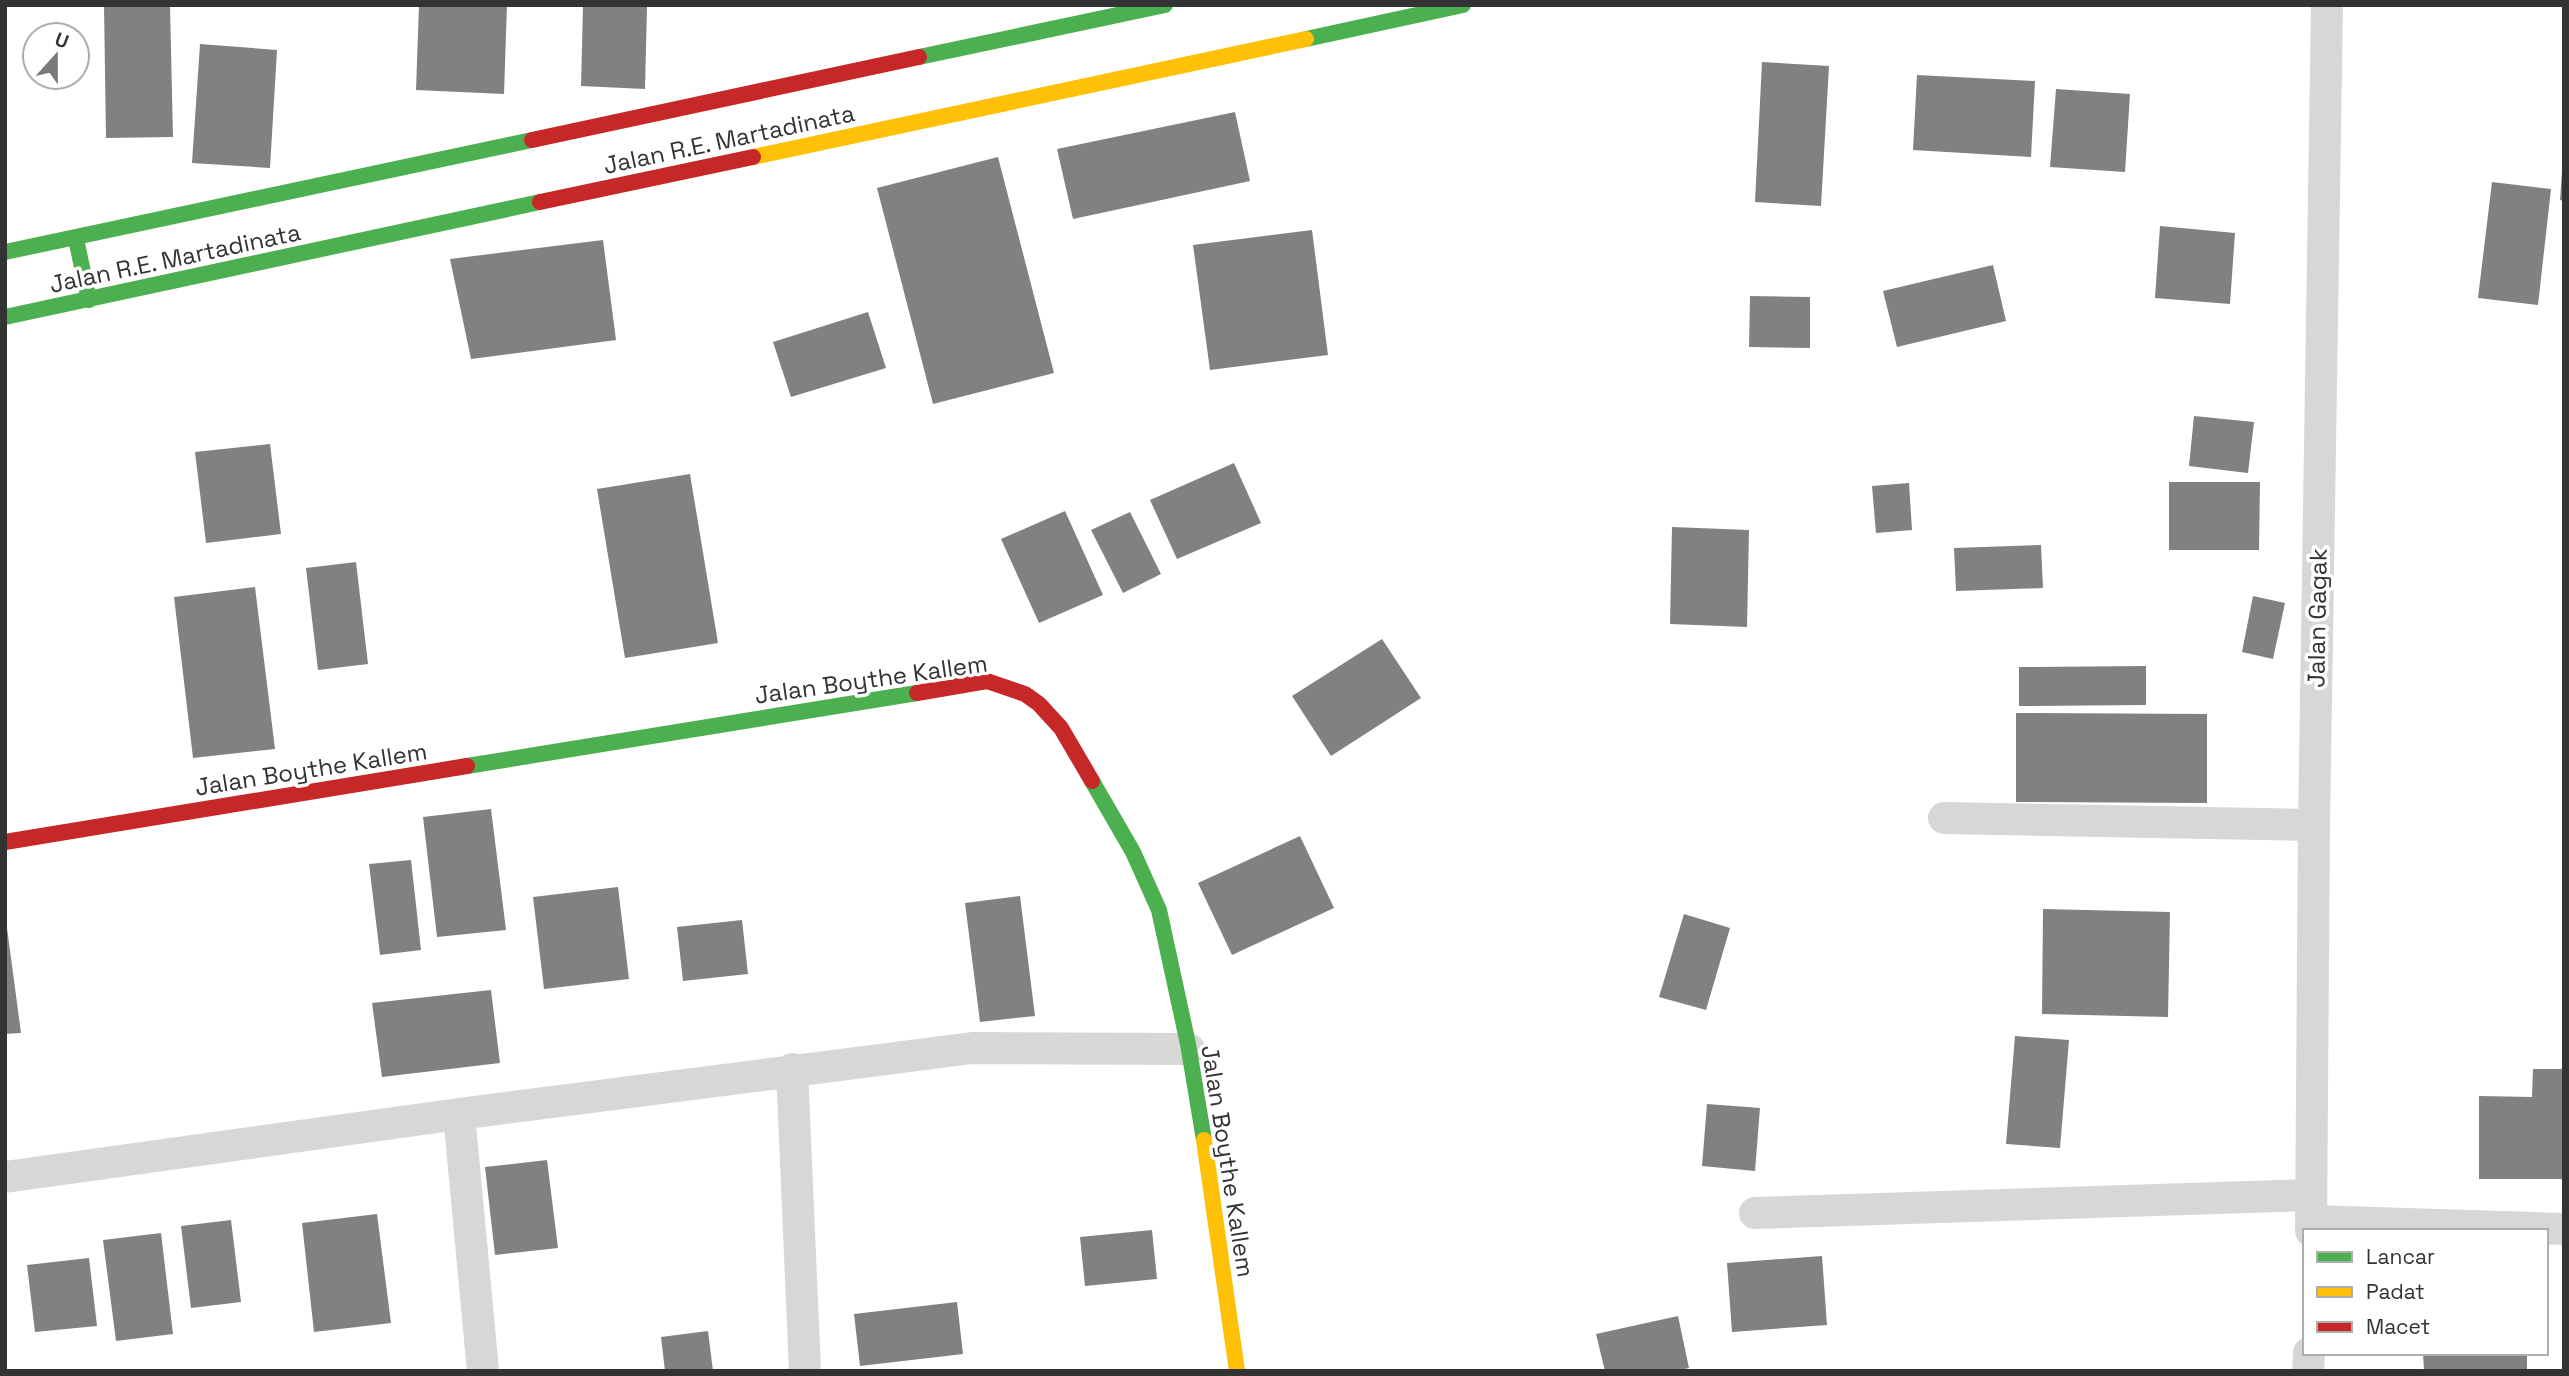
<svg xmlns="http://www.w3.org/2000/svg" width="2569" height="1376" viewBox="0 0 2569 1376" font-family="'Space Grotesk',sans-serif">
<rect width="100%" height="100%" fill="#fff"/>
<path fill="#818181" d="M104,5H170L173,137L106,138Z
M419,5H507L504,94L416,90Z
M583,5L647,7L645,89L581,86Z
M200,44L277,50L270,168L192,163Z
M1762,62L1829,66L1821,206L1755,202Z
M1917,75L2035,81L2031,157L1913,150Z
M2056,89L2130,94L2125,172L2050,167Z
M1235,112L1250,181L1073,219L1057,149Z
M998,157L1054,373L933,404L877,188Z
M2562,171H2564V201L2560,200Z
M2492,182L2551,189L2538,305L2478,298Z
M2160,226L2235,233L2230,304L2155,298Z
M1312,230L1328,355L1210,370L1193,245Z
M603,240L616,340L471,359L450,259Z
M1993,265L2006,321L1897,347L1883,291Z
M1750,296L1810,297V348L1749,347Z
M868,312L886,368L791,397L773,342Z
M2194,416L2254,422L2248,473L2189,466Z
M270,444L281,534L206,543L195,452Z
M1234,463L1261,523L1177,559L1150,500Z
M690,474L718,643L625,658L597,489Z
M2169,482H2260L2259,550H2169Z
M1909,483L1912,530L1876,533L1872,486Z
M1065,511L1103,595L1039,623L1001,539Z
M1130,512L1161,574L1123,593L1091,530Z
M1672,527L1749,530L1747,627L1670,624Z
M2041,545L2043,588L1956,591L1954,548Z
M356,562L368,664L318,670L306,568Z
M255,587L275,749L193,758L174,597Z
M2253,596L2285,603L2273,659L2242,652Z
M1382,639L1421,698L1331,756L1292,696Z
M2146,666V705L2019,706V667Z
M2016,713L2207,714V803L2016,802Z
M491,809L506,930L437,937L423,817Z
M1300,836L1334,908L1232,955L1198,883Z
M411,860L421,950L380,955L369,864Z
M618,887L629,979L544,989L533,897Z
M1020,896L1035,1016L980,1022L965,903Z
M2043,909L2170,912L2168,1017L2042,1014Z
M5,913L21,1033L5,1034Z
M1684,914L1730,928L1706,1010L1659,997Z
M742,920L748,974L683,981L677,927Z
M491,990L500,1063L382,1077L372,1003Z
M2015,1036L2069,1040L2060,1148L2006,1144Z
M2533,1069H2564V1179H2479V1096L2532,1097Z
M1707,1104L1760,1108L1755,1171L1702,1166Z
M547,1160L558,1248L495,1255L485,1167Z
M377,1214L391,1323L314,1332L302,1223Z
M231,1220L241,1302L191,1308L181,1226Z
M1152,1230L1157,1279L1085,1286L1080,1237Z
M161,1233L173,1334L116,1341L103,1240Z
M1822,1256L1827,1325L1732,1332L1727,1263Z
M89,1258L97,1326L35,1332L27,1265Z
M957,1302L963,1354L860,1366L854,1314Z
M1678,1316L1689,1368L1675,1371H1605L1596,1334Z
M708,1331L713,1371H665L661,1337Z
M2423,1353H2527V1371H2424Z"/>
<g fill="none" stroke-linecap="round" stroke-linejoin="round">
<path stroke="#d7d7d7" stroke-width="32" d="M1944,818L2314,825
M792,1069L805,1371
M459,1114L483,1371
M5,1177L459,1114L972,1048L1189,1049
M1755,1213L2311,1195
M2311,1221L2564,1229
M2311,1231L2314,825L2327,5
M2308,1371L2309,1353"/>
<path stroke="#4caf50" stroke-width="16" d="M1306,39L1463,5
M919,57L1165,5
M76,239L89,300
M5,252L532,140
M5,317L540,202
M467,766L917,693
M1092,781L1133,852L1159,910L1188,1044L1204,1140"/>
<path stroke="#ffc107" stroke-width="16" d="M753,157L1306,39
M1204,1140L1237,1371"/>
<path stroke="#c62828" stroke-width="16" d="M532,140L919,57
M540,202L753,157
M917,693L987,681L1025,694L1039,704L1061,728L1092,781
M5,842L467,766"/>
</g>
<g text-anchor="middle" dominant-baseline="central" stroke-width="7" stroke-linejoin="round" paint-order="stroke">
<g font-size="24" fill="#333" stroke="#fff">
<text transform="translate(729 139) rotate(-12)">Jalan R.E. Martadinata</text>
<text transform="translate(175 258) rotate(-12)">Jalan R.E. Martadinata</text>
<text transform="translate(2317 618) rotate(-89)">Jalan Gagak</text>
<text transform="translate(871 679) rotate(-8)">Jalan Boythe Kallem</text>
<text transform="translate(311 769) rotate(-9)">Jalan Boythe Kallem</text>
<text transform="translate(1228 1161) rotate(81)">Jalan Boythe Kallem</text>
</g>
</g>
<rect width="2569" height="1376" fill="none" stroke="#333333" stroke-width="14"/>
<rect x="2303" y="1229" width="245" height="126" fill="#ffffff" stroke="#adadad" stroke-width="2"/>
<rect x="2317" y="1252" width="35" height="10" fill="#4caf50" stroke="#adadad" stroke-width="2"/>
<text x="2366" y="1264" font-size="21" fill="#333333">Lancar</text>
<rect x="2317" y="1287" width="35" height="10" fill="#ffc107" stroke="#adadad" stroke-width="2"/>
<text x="2366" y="1299" font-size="21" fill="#333333">Padat</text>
<rect x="2317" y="1322" width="35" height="10" fill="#c62828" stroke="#adadad" stroke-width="2"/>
<text x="2366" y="1334" font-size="21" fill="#333333">Macet</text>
<g transform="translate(56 56) rotate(21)"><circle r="33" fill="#ffffff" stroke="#adadad" stroke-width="2"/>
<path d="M0-5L12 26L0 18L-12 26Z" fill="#7a7a7a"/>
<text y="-10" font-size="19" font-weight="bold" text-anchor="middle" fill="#333333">U</text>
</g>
</svg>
